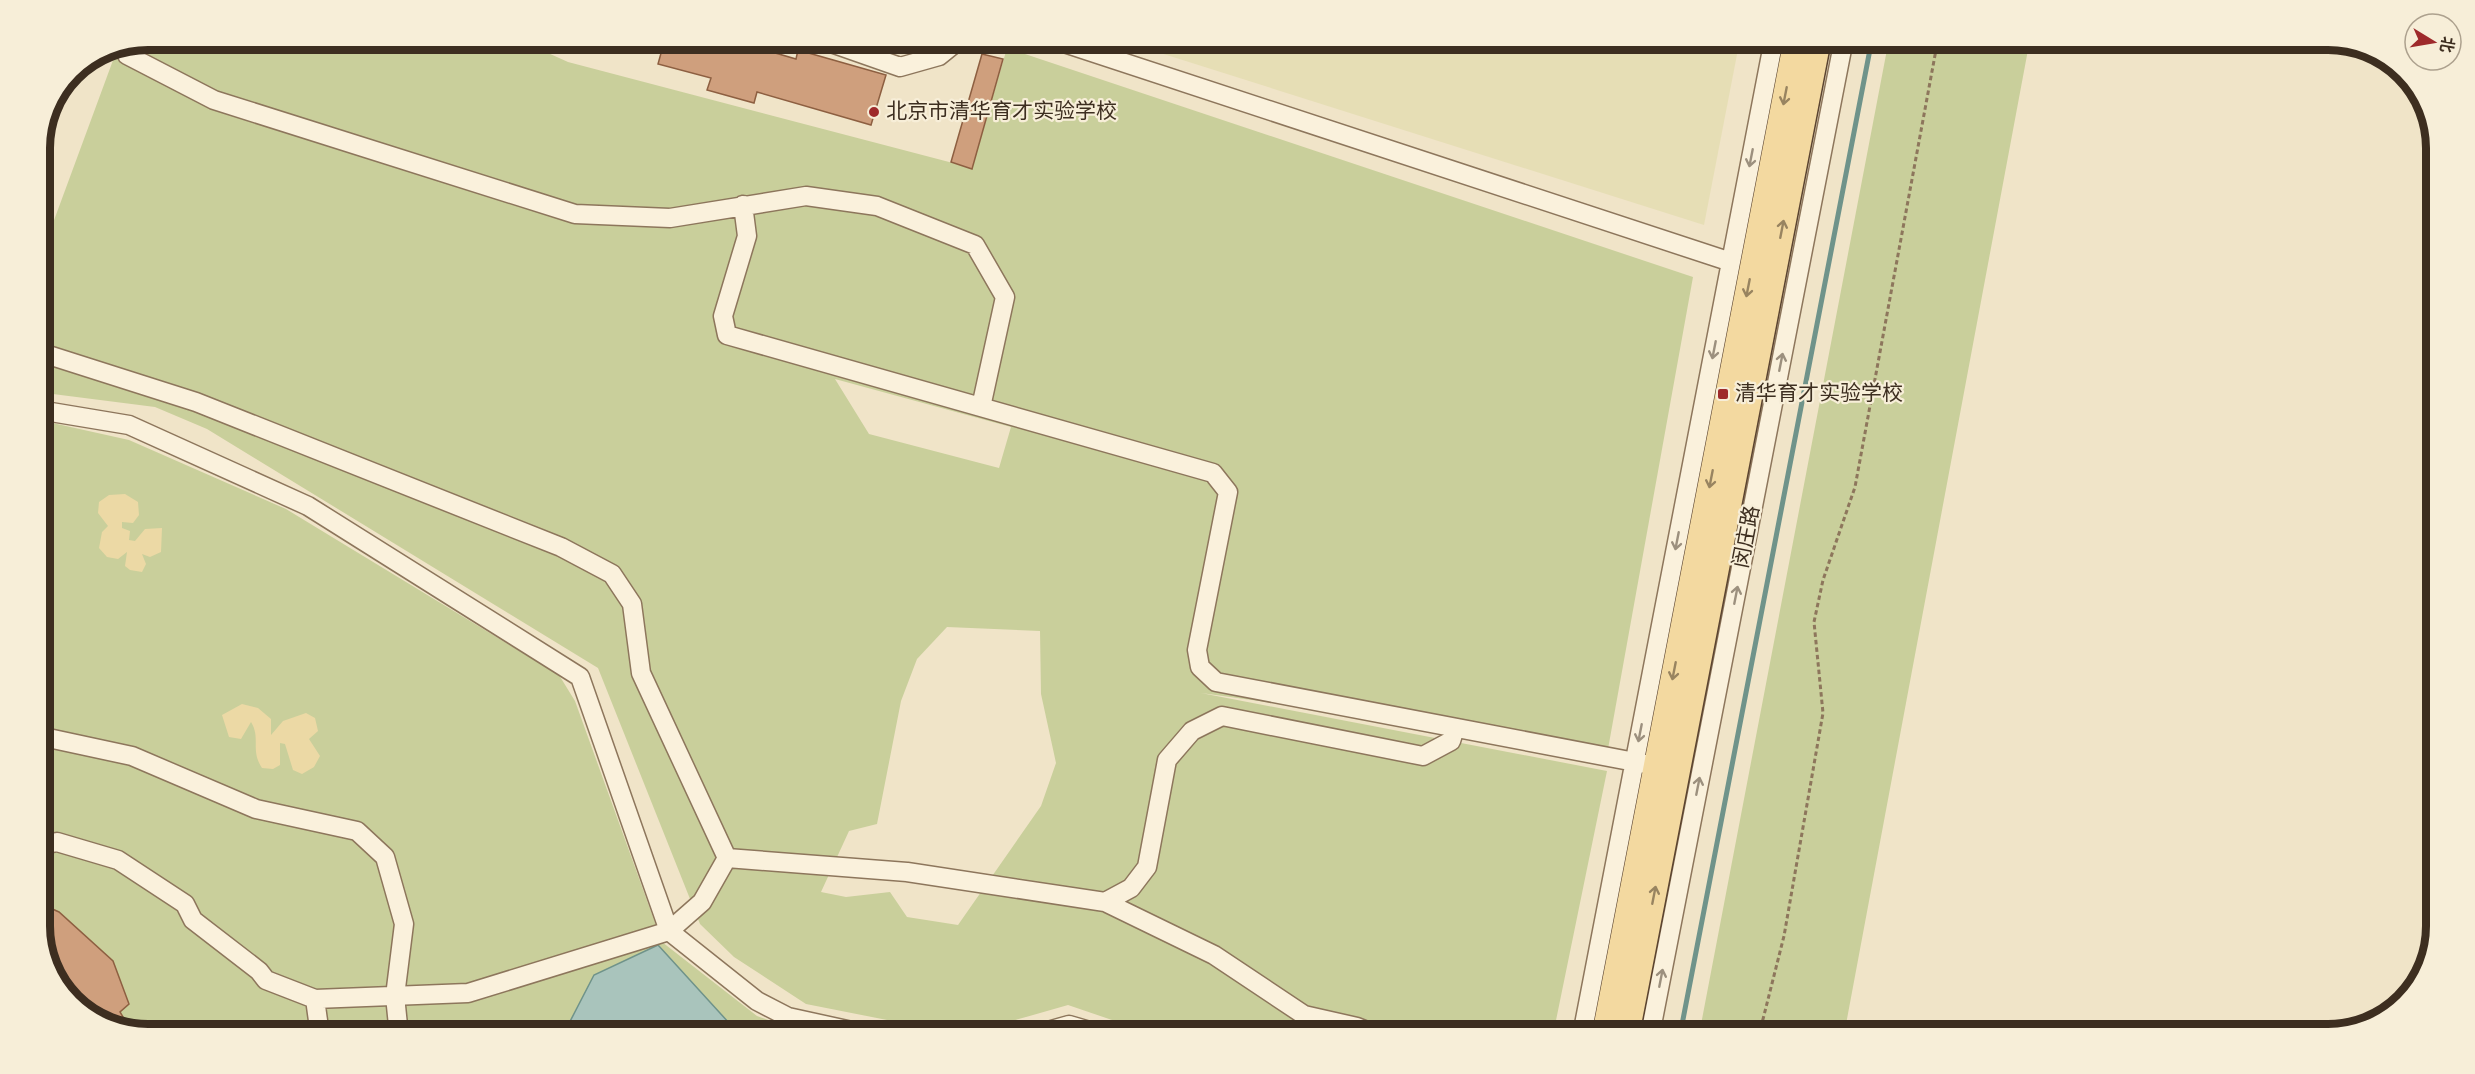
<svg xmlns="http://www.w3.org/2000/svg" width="2475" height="1074" viewBox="0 0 2475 1074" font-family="Spectral,'Noto Sans SC',serif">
<rect width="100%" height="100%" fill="#f0e4c8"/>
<path fill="#e6deb5" d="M1116,39H1740L1704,225Z"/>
<path fill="#c9cf9b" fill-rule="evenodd" d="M147,39H517L568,62L972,168L1007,48L1693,277L1608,749L1201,693L1607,771L1553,1035H1156L1068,1005L963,1035L806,1004L734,957L700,924L598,668L207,429L155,407L45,393L39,388V261L119,44ZM835,379L1011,427L999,468L869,434ZM947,627L1040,631L1041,694L1056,763L1041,806L958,925L907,917L890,892L846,897L821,892L849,831L877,824L901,701L917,659Z
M1889,39H2030L1844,1035H1699Z
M39,420L129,440L286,509L559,675L575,701L662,942L757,1016L810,1035H147L106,1027L61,992L39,934Z"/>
<path fill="#ecd9a5" d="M125,494L138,502L139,515L133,523L122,522V528L130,531L129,540L135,541L145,529L162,528L161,552L150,557L142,554L146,564L142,572L130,570L125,566L127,552L118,559L107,557L99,548L102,532L108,526L98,513L99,502L109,495Z
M242,704L258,708L271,719V735L283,721L306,713L315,718L318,731L309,739L320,756L314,767L302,774L293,770L285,744L280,743V765L273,769L262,768C250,750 261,738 251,722L241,739L229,737L222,715Z"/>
<path fill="#a9c4bc" stroke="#6f938a" stroke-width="1.5" d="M658,945L740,1035H563L594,975Z"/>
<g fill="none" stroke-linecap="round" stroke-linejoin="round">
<path stroke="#6f938a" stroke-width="5" d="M1680,1035L1872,39"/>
</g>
<path fill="#cf9f7d" stroke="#8d5f41" stroke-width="1.5" d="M665,39H727L796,59L798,50L886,75L871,125L757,92L754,103L707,90L711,78L658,64Z
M982,54L1003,59L972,169L951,162Z
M39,903L59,912L113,961L129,1004L120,1012L132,1032L106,1027L89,1014L57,980L39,934Z"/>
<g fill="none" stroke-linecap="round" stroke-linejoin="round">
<g stroke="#8d765c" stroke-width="21">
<path id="minor" d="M820,39L900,67L939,56L960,39
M1052,39L1731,262
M127,55L214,100L575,214L670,218L806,196L877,206L975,245L1005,297L981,407
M743,205L747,236L723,316L727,335L1213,473L1228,492L1197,650L1200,667L1216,682L1656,766
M39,352L196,402L561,547L612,574L632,604L641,673L727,858L702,902L669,931L468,993L315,999L266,980L259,971L193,920L185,904L118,860L57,842L47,844L39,851
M39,410L129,425L308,506L580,677L669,931L757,1001L788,1017L870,1035
M39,736L132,756L256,809L357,831L385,857L404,924L395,996L399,1035
M727,858L907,872L1105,902L1131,888L1147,867L1167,760L1192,731L1222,716L1423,756L1451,741L1455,728
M1105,902L1214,955L1304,1015L1357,1027L1377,1035
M315,999L320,1035
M1034,1035L1069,1025L1103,1035
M1582,1035L1774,39
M1650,1035L1844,39"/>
</g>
<g stroke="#5b4430" stroke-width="27">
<path id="major" d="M1604,1035L1796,39
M1627,1035L1819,39"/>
</g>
<path stroke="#8d765c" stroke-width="3" stroke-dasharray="4.5 3" stroke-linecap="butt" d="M1759,1035L1784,936L1823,713L1814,622L1823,580L1855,487L1938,39"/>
<use href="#minor" stroke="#faf1dc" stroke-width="18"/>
<use href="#major" stroke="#f3d9a0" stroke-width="24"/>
</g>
<defs><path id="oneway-shaft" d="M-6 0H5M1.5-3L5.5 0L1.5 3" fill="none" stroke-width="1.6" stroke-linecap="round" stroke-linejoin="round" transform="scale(1.5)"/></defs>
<g stroke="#988460">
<use href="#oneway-shaft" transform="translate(1785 96) rotate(101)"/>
<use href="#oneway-shaft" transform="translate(1782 229) rotate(-79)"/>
<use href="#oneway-shaft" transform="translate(1748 288) rotate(101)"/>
<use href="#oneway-shaft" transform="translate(1711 479) rotate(101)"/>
<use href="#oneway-shaft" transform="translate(1674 671) rotate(101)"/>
<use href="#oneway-shaft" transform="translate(1654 895) rotate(-79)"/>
</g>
<g stroke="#9c907e">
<use href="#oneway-shaft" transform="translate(1751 158) rotate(101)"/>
<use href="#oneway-shaft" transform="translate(1714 350) rotate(101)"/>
<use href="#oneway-shaft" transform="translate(1781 362) rotate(-79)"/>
<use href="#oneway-shaft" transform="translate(1677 541) rotate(101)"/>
<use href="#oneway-shaft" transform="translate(1736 595) rotate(-79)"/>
<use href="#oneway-shaft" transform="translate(1640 733) rotate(101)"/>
<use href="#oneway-shaft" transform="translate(1698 786) rotate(-79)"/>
<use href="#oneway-shaft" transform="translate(1661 978) rotate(-79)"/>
</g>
<g fill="#9e2a2b" stroke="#f7eed8" stroke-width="2">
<circle cx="874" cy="112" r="6"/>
<rect x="1717" y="388" width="12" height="12" rx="3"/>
</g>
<g text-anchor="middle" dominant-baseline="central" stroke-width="4.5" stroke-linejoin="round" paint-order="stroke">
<g font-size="21" fill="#3d2e20" stroke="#f7eed8" text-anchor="start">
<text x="886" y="112">北京市清华育才实验学校</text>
<text x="1735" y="394">清华育才实验学校</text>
</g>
<g font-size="21" fill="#3d2e20" stroke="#f7eed8">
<text transform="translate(1747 537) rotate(-79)">闵庄路</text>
</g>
</g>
<path d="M0 0H2475V1074H0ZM148 50H2328A98 98 0 0 1 2426 148V926A98 98 0 0 1 2328 1024H148A98 98 0 0 1 50 926V148A98 98 0 0 1 148 50Z" fill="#f7eed8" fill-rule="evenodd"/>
<path fill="none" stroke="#3d2e20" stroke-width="8" d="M148 50H2328A98 98 0 0 1 2426 148V926A98 98 0 0 1 2328 1024H148A98 98 0 0 1 50 926V148A98 98 0 0 1 148 50Z"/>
<g transform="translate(2433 42) rotate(101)"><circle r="28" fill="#f7eed8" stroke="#ada18e" stroke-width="1.5"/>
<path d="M0-4.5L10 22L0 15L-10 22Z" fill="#9e2a2b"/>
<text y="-9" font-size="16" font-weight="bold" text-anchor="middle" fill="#3d2e20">北</text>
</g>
</svg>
